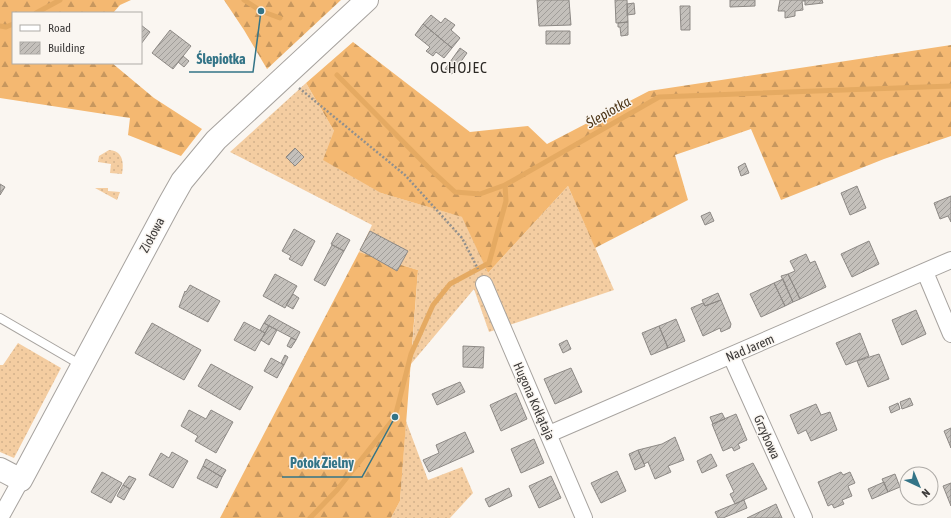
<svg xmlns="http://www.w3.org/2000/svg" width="951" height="518" viewBox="0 0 951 518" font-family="'Asap Condensed',sans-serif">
<defs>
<pattern id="grass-dots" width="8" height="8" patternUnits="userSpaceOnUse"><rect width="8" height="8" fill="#f4cda1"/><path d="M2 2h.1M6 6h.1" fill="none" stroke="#d2b18b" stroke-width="1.8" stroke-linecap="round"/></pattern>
<pattern id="forest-firs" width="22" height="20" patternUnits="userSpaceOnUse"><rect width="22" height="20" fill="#f4b871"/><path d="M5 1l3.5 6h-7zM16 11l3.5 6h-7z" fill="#c7975e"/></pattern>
<pattern id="building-hatch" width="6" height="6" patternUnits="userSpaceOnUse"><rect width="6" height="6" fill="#c4c0bb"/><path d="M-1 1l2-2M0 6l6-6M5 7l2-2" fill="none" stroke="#a09d99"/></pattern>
</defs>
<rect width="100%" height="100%" fill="#faf6f1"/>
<path fill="url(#grass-dots)" d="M306,83L334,131L381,193L463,217L488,273L568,186L614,290L489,332L474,289L411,364L418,270L359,252L372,225L230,152Z
M109,150C123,151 124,162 122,174L110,173L111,164L98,162L99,156Z
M95,188H108V191L120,192L117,200Z
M18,343L61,368L14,458L0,452V365H3Z
M406,421L428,480L462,467L473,493L450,518H391L400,501Z"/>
<path fill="url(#forest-firs)" d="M0,0H131L120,5L113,13H13V63H112L154,98L202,129L181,156L128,135L130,118L0,98Z
M224,0H341L267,69L244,30Z
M353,42L470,132L528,126L547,144L649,91L951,45V136L884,159L781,200L751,129L675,155L688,200L595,248L568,186L488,273L462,217L381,193L323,160L334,131L306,83Z
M359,252L418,270L400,501L391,518H220Z"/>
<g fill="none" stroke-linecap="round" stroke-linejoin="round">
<path stroke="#e5aa62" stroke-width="5" d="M244,0L261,11L280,18
M36,13L60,0
M0,26L6,27L13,24
M337,75L431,170L455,192L480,194L505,185L659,97L951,86
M310,518L337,490L395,417L411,354L433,305L450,284L489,263L506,201L505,185"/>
</g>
<path fill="url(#building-hatch)" stroke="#8d8985" d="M537,0H569L571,25L539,26Z
M615,0H627L628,22L616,23Z
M730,0H755V6L730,7Z
M780,0H805V1H802L803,10L795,11V16L785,18V11H778Z
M805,0H822L823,3L805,5Z
M634,3L635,14L627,15V4Z
M680,6H690V30H681Z
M431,15L441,23L445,18L455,25L451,30L460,38L452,48L423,24Z
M628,22V35L621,36L620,27H618V23Z
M423,24L452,48L444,58L436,52L433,56L426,51L430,47L415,35Z
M141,25L150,32L141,44Z
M170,30L191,46L173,69L152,53Z
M546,31H570V44H546Z
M460,48L467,53L452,74L445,69Z
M183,56L189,61L184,67L178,62Z
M295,148L304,157L295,166L286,157Z
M745,163L749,173L741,176L738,167Z
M0,184L5,187L0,195Z
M857,186L866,208L850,215L841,193Z
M951,196V222L948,216L940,219L934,203Z
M710,212L714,221L705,225L701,216Z
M294,229L315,241L302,266L289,259L291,256L282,251Z
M370,231L408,251L397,271L360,250Z
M337,233L350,240L344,251L331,244Z
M869,241L879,264L852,277L841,254Z
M332,245L344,251L325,286L314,280Z
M806,254L810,263L815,261L826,287L800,299L788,274L795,271L790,261Z
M275,274L297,286L285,308L263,296Z
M788,274L800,299L793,302L781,276Z
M783,279L793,302L785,306L774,283Z
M774,283L785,306L761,317L750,294Z
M190,285L220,301L208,322L179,307L185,291L186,292Z
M718,293L721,300L705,306L702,300Z
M293,294L299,298L293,309L286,305Z
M721,300L731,324L730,328L721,332L720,328L703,336L691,308L703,303L705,306Z
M916,310L926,334L902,345L892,320Z
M269,315L300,332L296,340L264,323Z
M676,319L685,341L668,348L659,326Z
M244,322L265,333L255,351L234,340Z
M152,323L201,350L184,380L135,353Z
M264,323L269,326L265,333L260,330Z
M269,326L277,330L269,345L261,340Z
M659,326L668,348L651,355L642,333Z
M860,333L869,356L846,365L836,343Z
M291,338L296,340L291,348L287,346Z
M567,340L571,349L563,353L559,344Z
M463,346L484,347L483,368L463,367Z
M879,354L889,379L868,387L857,361Z
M285,355L288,357L284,365L281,363Z
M271,358L284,365L277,378L264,371Z
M211,364L253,387L240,410L198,386Z
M571,368L582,392L555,404L544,379Z
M460,382L465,392L437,405L432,394Z
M516,393L527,419L501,431L490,405Z
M910,398L913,405L902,409L900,402Z
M898,403L900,409L891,413L889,407Z
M816,404L821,415L830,412L837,430L811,441L806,430L798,434L790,415Z
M189,410L206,419L211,410L233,422L216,453L195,441L198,436L181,426Z
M722,413L725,419L713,424L710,417Z
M736,414L747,440L738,444L740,448L734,451L732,447L723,451L712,424Z
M951,428V448L944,431Z
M465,432L474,452L429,472L423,460L439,453L436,445Z
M675,437L684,460L668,466L671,472L655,479L648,462L644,464L638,450L662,444Z
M534,439L544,463L521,473L511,449Z
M638,450L645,466L635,470L629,454Z
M172,452L188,461L173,488L149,475L161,453L169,458Z
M711,454L717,466L702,473L697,461Z
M206,459L226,470L222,477L203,466Z
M753,463L767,489L735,504L730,494L734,492L726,475Z
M203,466L222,477L217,488L197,478Z
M617,471L626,491L601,503L591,483Z
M102,472L122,483L111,503L91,492Z
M841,472L843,475L850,472L855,483L848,486L852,496L842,500L844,504L834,508L832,504L828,506L818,482Z
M895,474L900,487L888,492L882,479Z
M129,476L136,479L130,489L123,485Z
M551,476L561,498L539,508L529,486Z
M884,482L888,492L872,499L868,489Z
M951,483V506L943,486Z
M123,485L130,489L124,500L117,496Z
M509,488L512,496L489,507L485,499Z
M744,500L747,508L723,518H718L715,512Z
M776,504L782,518H747Z"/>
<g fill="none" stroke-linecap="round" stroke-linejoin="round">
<g stroke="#a7a39f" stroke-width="10">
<path id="lane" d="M0,318L81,365"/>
</g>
<g stroke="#a7a39f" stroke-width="18">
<path id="street" d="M925,272L951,334
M484,284L584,518
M731,356L804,518
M549,434L951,260
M0,518L21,480"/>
</g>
<g stroke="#a7a39f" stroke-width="24">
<path id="secondary" d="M0,469L21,480L169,204L182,181L216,140L367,0"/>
</g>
<path stroke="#92908d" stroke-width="2.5" stroke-dasharray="2 2" stroke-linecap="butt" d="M299,88L405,175L462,238L478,269"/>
<use href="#lane" stroke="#fff" stroke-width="8"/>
<use href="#street" stroke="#fff" stroke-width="16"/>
<use href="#secondary" stroke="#fff" stroke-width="22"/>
</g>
<g text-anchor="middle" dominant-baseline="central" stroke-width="3" stroke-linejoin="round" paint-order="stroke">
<g font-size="13" fill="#3c3a39" stroke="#faf6f1">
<text transform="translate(152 235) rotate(-62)">Ziołowa</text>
<text transform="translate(750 348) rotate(-23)">Nad Jarem</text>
<text transform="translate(534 401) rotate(66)">Hugona Kołłątaja</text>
<text transform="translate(767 437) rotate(66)">Grzybowa</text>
</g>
<g font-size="14" font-style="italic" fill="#4e3617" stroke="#faf6f1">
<text transform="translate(608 112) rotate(-30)">Ślepiotka</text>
</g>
<g font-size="15" letter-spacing="1" fill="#2c2925" stroke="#faf6f1">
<text x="459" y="67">OCHOJEC</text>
</g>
</g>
<path fill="none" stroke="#337487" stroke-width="1.5" d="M261 11L253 72H189M395 417L362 477H282"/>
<g fill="#337487" stroke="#faf6f1" stroke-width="1.5">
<circle cx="261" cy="11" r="4"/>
<circle cx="395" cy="417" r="4"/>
</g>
<g font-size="14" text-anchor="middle" font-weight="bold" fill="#337487" stroke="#faf6f1" stroke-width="3" stroke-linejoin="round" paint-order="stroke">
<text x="221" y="64">Ślepiotka</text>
<text x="322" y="468">Potok Zielny</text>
</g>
<rect x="12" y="12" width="130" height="52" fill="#faf6f1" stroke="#aeaba7"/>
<rect x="20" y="25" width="20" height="6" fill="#ffffff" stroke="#aeaba7"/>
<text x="48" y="32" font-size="12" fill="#3c3a39">Road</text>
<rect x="20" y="42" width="20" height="12" fill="url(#building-hatch)" stroke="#aeaba7"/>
<text x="48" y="52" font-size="12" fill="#3c3a39">Building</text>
<g transform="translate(919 486) rotate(136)"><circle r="19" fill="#faf6f1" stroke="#aeaba7"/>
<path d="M0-3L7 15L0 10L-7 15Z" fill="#337487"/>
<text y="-6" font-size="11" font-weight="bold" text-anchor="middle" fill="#3c3a39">N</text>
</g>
</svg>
